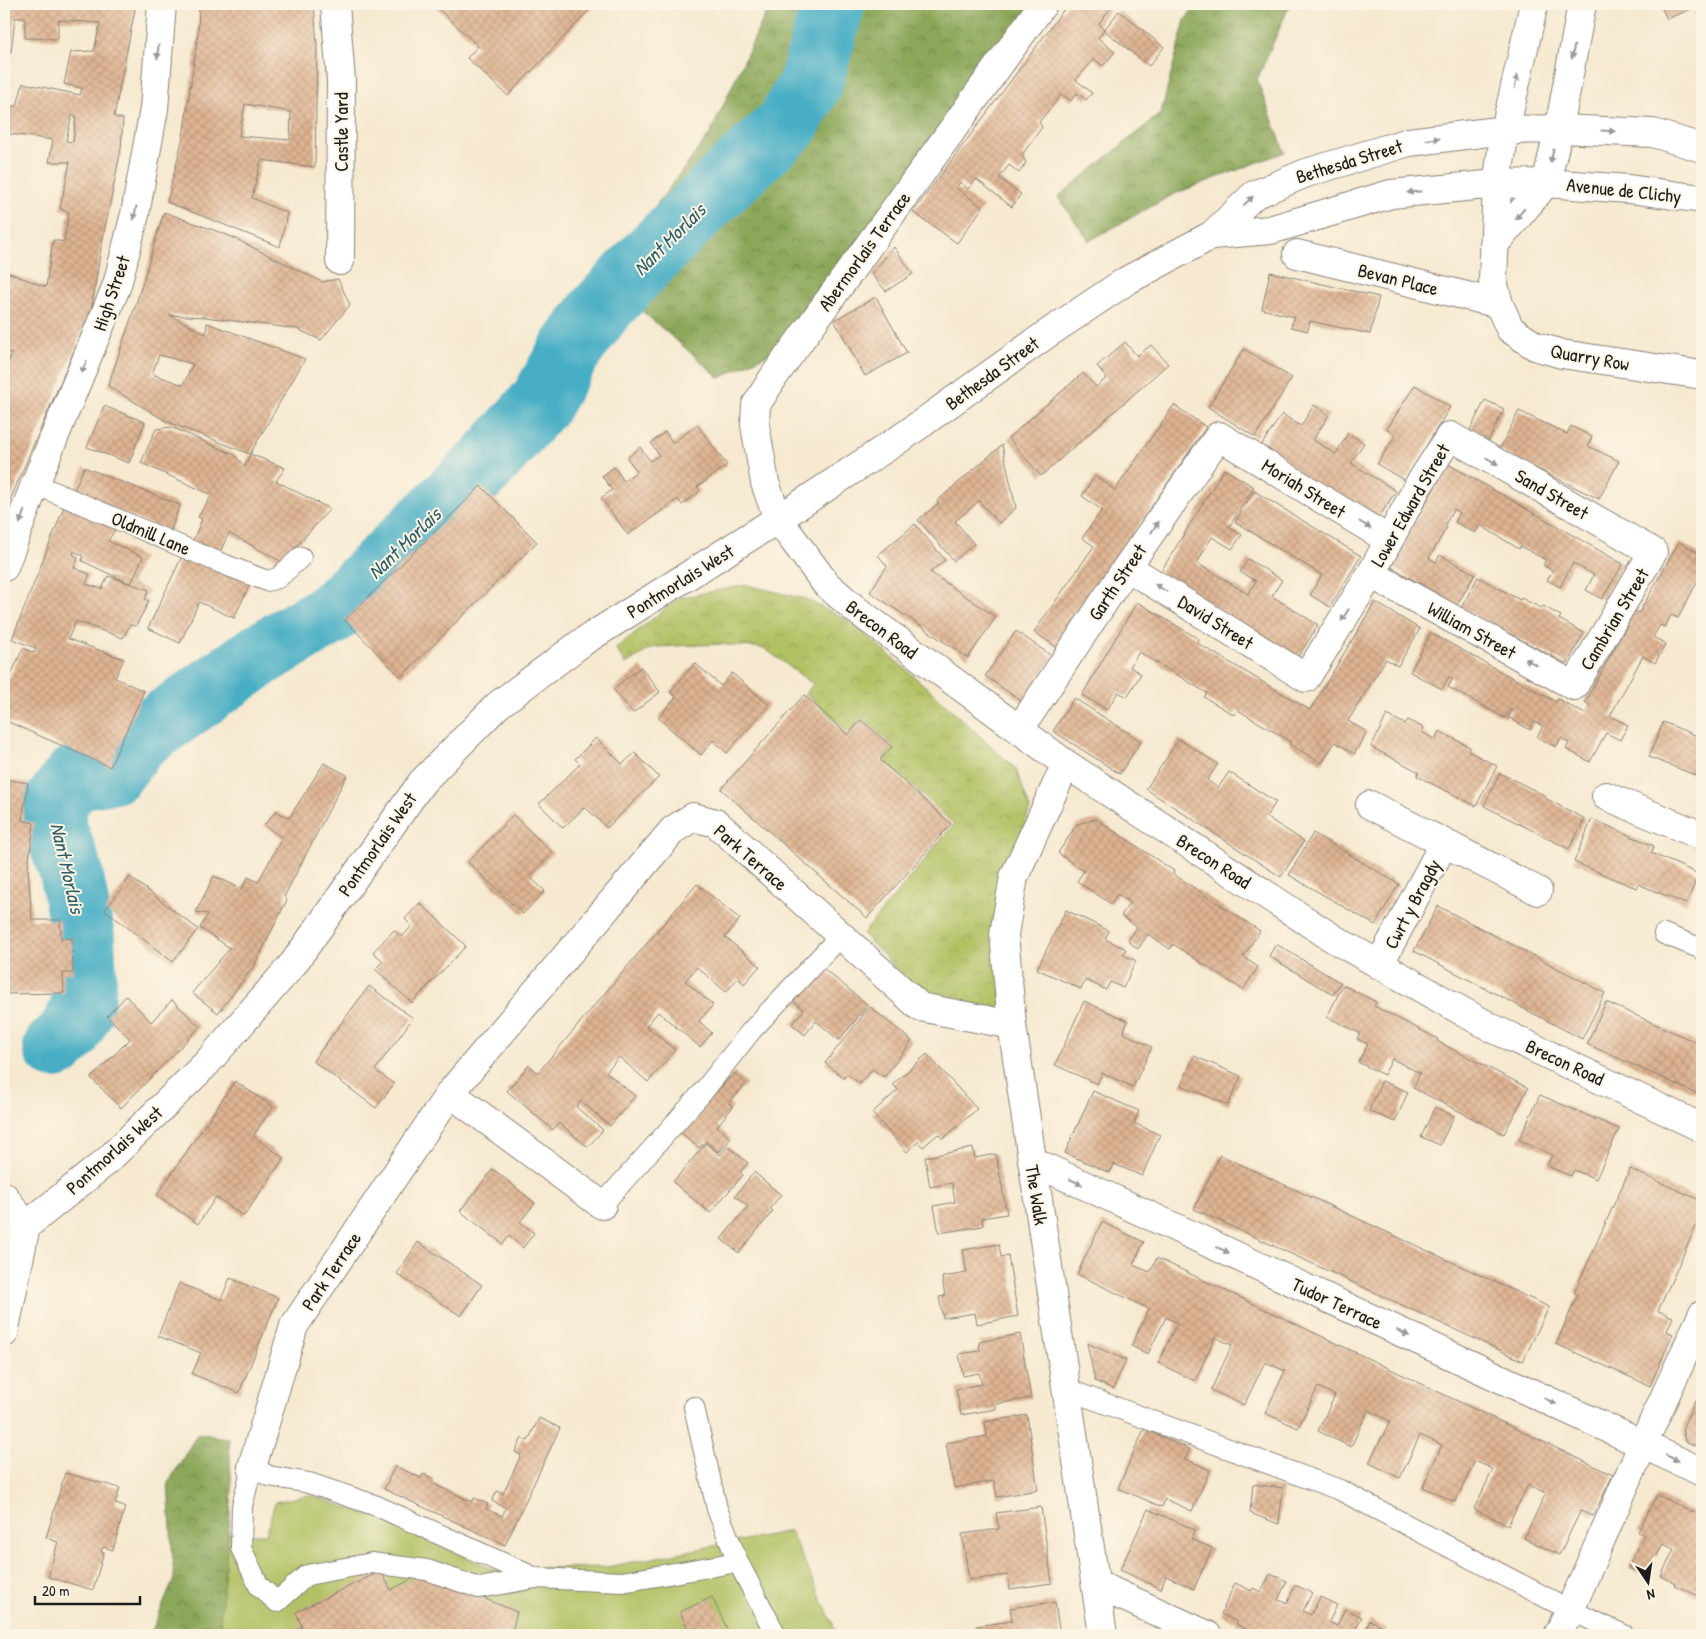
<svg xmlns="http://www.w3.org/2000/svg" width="1706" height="1639" viewBox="0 0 1706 1639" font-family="'Patrick Hand',sans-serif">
<defs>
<pattern id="forest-crowns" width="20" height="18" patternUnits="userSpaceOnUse" patternTransform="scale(1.25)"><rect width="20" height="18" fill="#8ca75a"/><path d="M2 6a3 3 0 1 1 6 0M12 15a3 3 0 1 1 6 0" fill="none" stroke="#72874a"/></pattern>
<pattern id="park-crowns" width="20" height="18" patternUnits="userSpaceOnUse" patternTransform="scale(1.25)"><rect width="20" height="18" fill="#b1c164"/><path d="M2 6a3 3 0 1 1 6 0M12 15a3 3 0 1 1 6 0" fill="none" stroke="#98a556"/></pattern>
<pattern id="building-cross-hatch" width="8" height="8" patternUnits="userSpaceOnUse" patternTransform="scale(1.25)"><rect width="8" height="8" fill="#dfb492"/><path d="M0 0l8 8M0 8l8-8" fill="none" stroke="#bf9a7d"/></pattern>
</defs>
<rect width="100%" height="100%" fill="#fcf5e5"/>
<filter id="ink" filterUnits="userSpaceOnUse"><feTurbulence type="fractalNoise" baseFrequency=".02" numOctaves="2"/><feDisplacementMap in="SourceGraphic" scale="10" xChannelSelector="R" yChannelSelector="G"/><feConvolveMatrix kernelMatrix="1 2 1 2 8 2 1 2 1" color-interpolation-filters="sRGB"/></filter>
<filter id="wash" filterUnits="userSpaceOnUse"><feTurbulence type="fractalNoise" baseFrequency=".0096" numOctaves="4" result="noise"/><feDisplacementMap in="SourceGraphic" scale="20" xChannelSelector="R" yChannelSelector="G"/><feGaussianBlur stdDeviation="1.12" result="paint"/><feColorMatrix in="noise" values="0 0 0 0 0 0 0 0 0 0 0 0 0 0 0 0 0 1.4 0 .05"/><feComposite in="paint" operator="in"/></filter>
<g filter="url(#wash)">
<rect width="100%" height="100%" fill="#f6e9d0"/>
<path fill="url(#forest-crowns)" stroke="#54623b" d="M770,4H1034L778,349L720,378L602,277L710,134Z
M1196,4H1290L1257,80L1285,152L1174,194L1089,241L1058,197L1161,113L1185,20Z
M198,1433L229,1439L232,1491L220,1635H150L174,1579L168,1483Z"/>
<path fill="url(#park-crowns)" stroke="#666e40" d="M746,585L806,599L852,623L925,686L1016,769L1030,809L1004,877L1001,1010L925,999L863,934L954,824L883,759L893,746L862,718L849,733L806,694L813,684L764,648L718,644L654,647L625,664L616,648L679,598Z"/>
<path fill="#b1c164" stroke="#666e40" d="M309,1495L382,1519L492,1569L607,1567L790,1531L838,1635H219L228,1534H266L275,1502Z"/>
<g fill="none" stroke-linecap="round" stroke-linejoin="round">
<path stroke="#46aec5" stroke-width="64" d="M55,1047L68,1035L82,1010L85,981L83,937L71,872L55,827V803L74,778L113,772L139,739L263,653L327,616L340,606L486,464L541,402L570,351L600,310L654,252L721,186L787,125L811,82L833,4"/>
</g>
<g id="blocks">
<path fill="url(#building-cross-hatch)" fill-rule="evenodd" d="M4,4H136L114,117L123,119L121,149L101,248L91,311L4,514V372L12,354L4,351V271L46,287L53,240L64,242L69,212L60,209L70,162H49L53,140L4,133L8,106H17L23,83L80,95L82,88L64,84L71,52L94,51L100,23L58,20V39L25,38V18H15L11,52H4ZM72,115L76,116L73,142L66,141Z
M199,4H314L317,46L315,167L261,160L252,198L287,213L280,247L167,202L183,137L198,34ZM245,104L291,112L290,140L239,136Z
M433,4H595L508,96L467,58L478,46Z
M1068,4H1114L1099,23L1104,30L1119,11L1164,47L1149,66L1104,30L1098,38L1115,52L1103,66L1094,59L1076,80L1092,93L1086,100L1077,93L1071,101L1062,94L1039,122L1042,127L1022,155L1026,163L1019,173L1009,165L999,178L1021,194L1012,207L976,179L968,189L960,182L956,188L983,207L957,243L913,212Z
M1660,4H1702V21L1696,7L1667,19Z
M164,212L230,236L322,282L338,279L350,305L321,340L297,329L205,317L169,315L206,334L207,323L305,359L250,454L166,421L108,386L136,304ZM159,355L193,364L183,385L152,374Z
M894,247L913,274L886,291L871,274Z
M1270,272L1379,297L1370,334L1310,321L1308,331L1291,327L1294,317L1262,309Z
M876,297L907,353L865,376L834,320Z
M1125,342L1137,356L1151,345L1168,364L1041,476L1008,438L1083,373L1096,387L1107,378L1097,366Z
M1244,349L1292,378L1255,437L1208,407Z
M1415,385L1450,407L1405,481L1377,464L1396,435L1387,429Z
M1485,400L1504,409L1488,442L1469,432Z
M1174,405L1206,427L1131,537L1134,538L1058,648L1034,632L1094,546L1082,538L1102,510L1082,496L1095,476L1115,490Z
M1314,405L1329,415L1313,440L1336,454L1348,433L1364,443L1351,463L1396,491L1376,522L1259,449L1282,414L1301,426Z
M104,406L145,422L129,463L87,447Z
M1519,411L1567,434L1571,426L1592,437L1588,446L1619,461L1599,499L1499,450Z
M697,425L727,465L697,487L700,491L682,505L678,499L628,535L601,498L612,490L602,476L614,467L624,481L637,471L627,458L640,447L650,461L659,455L651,443L665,432L673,443Z
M171,427L235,455L245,467L250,454L285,468L276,481L330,509L282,562L229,533L219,554L192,543L202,519L198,517L212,495L141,463L156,429Z
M1002,445L1016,508L999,523L979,501L955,521L974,544L954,561L918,520L939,503L937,501Z
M1448,464L1623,564L1602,599L1586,590L1594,575L1573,563L1560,587L1547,580L1553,571L1543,565L1546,560L1520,546L1519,549L1480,525L1475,533L1455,522L1460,513L1454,509L1445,525L1447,527L1429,558L1436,562L1440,555L1475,574L1457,605L1390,566Z
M84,467L180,505L170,532L73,493Z
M1224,469L1254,487L1229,527L1242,535L1232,549L1212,537L1197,563L1248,594L1256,581L1240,572L1248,559L1282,580L1272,596L1318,625L1298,657L1160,573Z
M481,486L537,542L401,677L345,620Z
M1254,491L1361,556L1330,607L1310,595L1322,575L1235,522Z
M66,502L118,525L108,541L143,557L131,584L82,561L83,556L74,551L73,554L78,558L74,568L90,574L86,584L102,589L108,576L149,590L145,599L149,601L136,626L130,625L123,638L76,621L68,639L124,659L115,678L144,691L110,767L4,720V691L23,648L34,653L36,648L12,639Z
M915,524L945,560L930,572L996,617L968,658L870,592L887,566L878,555Z
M1679,542L1702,555V573L1678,618L1671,615L1665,627L1660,625L1653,637L1666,644L1655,663L1643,656L1610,716L1628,725L1620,740L1606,733L1590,762L1566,749L1569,743L1561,738L1556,747L1537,737L1543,726L1534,722L1530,730L1508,717L1512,710L1510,709L1505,718L1448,687L1453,678L1449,677L1442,689L1410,672L1431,633L1556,702L1558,699L1585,714L1590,705L1585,702L1635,611L1639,613Z
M186,548L254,576L234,618L199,602L180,643L148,628Z
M1478,577L1520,600L1521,598L1541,608L1543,606L1561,616L1559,619L1584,633L1567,664L1461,608Z
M1137,602L1199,639L1197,643L1310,710L1375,602L1420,629L1398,666L1386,659L1348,721L1367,732L1354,754L1335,742L1322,763L1289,744L1291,742L1238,710L1234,715L1204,697L1207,693L1139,652L1130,667L1141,674L1127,697L1118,692L1107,710L1082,695Z
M1016,631L1053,657L1023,702L985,676Z
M695,663L721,686L732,673L769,705L727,753L713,740L701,755L658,718L676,697L670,692Z
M641,667L660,692L633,713L613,689Z
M804,695L848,735L861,720L892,747L880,760L951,824L867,918L721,789Z
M1074,698L1141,741L1120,774L1053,731Z
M1387,715L1405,724L1408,720L1424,728L1422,732L1435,740L1439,731L1470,747L1468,751L1497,766L1476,806L1417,776L1419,772L1371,747Z
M1663,722L1702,738V772L1700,777L1649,757Z
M596,738L622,764L635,753L659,777L607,828L585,807L563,828L539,804L580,764L575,759Z
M1179,739L1218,764L1207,780L1218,788L1229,772L1276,802L1266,817L1304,841L1281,877L1146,789Z
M324,763L347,775L284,897L287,900L254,966L218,1013L192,993L230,948L200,928L208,914L196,912L214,876L242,889L248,877L258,882L282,838L264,825L276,811L289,818Z
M1500,773L1546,796L1545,798L1585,819L1569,849L1484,806Z
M4,779L28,783L22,820L34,823L28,868L32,920H60L61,939L72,938L73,973H63L64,993L4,994Z
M513,815L553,853L530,877L545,891L523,914L468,862Z
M1096,819L1174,871L1173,874L1260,931L1243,957L1258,967L1243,990L1173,944L1170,949L1148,934L1138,949L1128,941L1137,927L1121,916L1130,902L1117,894L1111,904L1077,881L1084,871L1058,853L1077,824Z
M1592,819L1654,846L1651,853L1699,874L1686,904L1638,884L1636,888L1574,862Z
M1313,833L1399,884L1375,925L1289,875Z
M130,877L198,929L173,962L105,910Z
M697,884L740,919L725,937L760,966L744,984L738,978L726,992L697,967L685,981L713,1005L699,1021L712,1033L700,1047L658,1012L646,1026L675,1050L648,1082L619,1057L606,1072L635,1096L610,1126L581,1101L576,1107L603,1130L588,1147L559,1123L553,1130L507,1091L529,1065L538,1073L541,1069Z
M420,903L466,946L412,1003L375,969L383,961L373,952L394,930L402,937L412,926L405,919Z
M1438,906L1605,993L1582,1039L1414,951Z
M1066,910L1109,931L1105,939L1126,949L1123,955L1136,961L1123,988L1110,982L1106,990L1086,980L1081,989L1037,969Z
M1276,944L1341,983L1333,995L1269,956Z
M818,964L868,1005L839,1040L816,1021L805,1035L792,1024L804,1010L790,998Z
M1343,985L1376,1002L1374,1006L1438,1039L1437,1041L1528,1088L1504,1134L1413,1088L1420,1073L1392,1059L1384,1075L1358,1062L1368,1044L1357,1039L1360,1033L1327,1017Z
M369,986L413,1018L375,1070L394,1084L376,1108L313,1061Z
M126,996L151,1022L172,1000L200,1027L121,1108L91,1078L130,1039L107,1016Z
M1084,1001L1128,1021L1123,1033L1152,1047L1133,1087L1102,1073L1097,1084L1055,1065Z
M1606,1002L1702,1045V1096L1587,1044Z
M870,1007L912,1041L884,1077L872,1069L860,1084L847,1074L844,1078L825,1063Z
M927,1054L977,1109L943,1139L938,1134L923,1147L918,1142L907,1152L872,1113L898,1090L893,1084Z
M1194,1056L1241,1076L1228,1105L1181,1085Z
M734,1073L746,1084L729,1103L733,1107L717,1126L731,1139L719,1152L706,1141L699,1148L680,1132Z
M235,1081L273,1107L253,1136L284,1158L244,1216L216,1197L198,1224L157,1195Z
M1382,1081L1408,1092L1395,1122L1369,1111Z
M1093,1091L1139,1111L1134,1123L1160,1135L1142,1176L1114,1164L1110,1173L1065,1153Z
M1540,1095L1619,1129L1596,1179L1574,1170L1571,1176L1547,1166L1552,1155L1519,1140Z
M1435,1107L1454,1116L1440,1145L1421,1137Z
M706,1143L720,1155L728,1146L748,1163L740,1172L743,1175L710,1213L673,1182Z
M973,1148L975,1158L996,1154L1007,1214L982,1218L983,1226L939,1233L934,1206L955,1202L952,1183L930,1187L925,1157Z
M1220,1155L1549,1307L1523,1361L1194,1209Z
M493,1169L535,1203L520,1222L534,1233L523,1248L509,1236L503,1244L460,1211Z
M1630,1169L1702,1201V1213L1658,1311L1673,1317L1667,1331L1673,1334L1650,1386L1556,1344L1578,1294L1574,1293Z
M754,1172L781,1195L770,1208L773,1211L739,1253L721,1239L748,1206L735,1196Z
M1102,1222L1144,1242L1133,1265L1150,1272L1157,1258L1613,1475L1593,1516L1581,1510L1559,1555L1524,1538L1546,1493L1528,1485L1508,1525L1474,1509L1493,1469L1475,1461L1455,1502L1423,1487L1442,1445L1420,1435L1400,1478L1369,1463L1390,1421L1368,1410L1351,1447L1318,1431L1335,1395L1318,1387L1298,1428L1265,1413L1285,1371L1272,1365L1265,1362L1244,1405L1211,1390L1232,1345L1223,1341L1215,1337L1195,1381L1158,1363L1177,1323L1166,1317L1148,1354L1131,1346L1149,1309L1077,1274Z
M418,1242L482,1285L461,1316L397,1274Z
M999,1244L1001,1257L1008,1255L1018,1316L977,1324L975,1313L943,1318L939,1297L945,1296L942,1277L967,1273L963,1250Z
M230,1278L278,1298L239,1393L192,1374L201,1353L158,1336L179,1283L221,1300Z
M1020,1334L1031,1398L996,1404V1409L961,1415L956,1389L982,1384L979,1373L963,1376L959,1354L980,1351L979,1342Z
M1087,1343L1126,1360L1113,1389L1095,1381Z
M1695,1401L1702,1405V1449L1685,1441L1682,1429Z
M1027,1415L1038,1490L997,1497L994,1481L954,1488L946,1443L987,1436L985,1422Z
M539,1418L560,1428L505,1545L384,1489L395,1466L421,1478L423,1474L434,1479L432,1483L472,1502L474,1498L488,1504L486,1509L502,1516L506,1508L492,1501L497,1491L503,1494L521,1455L515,1452L522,1438L528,1441Z
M1144,1429L1190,1449L1185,1459L1210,1470L1192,1511L1165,1499L1162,1507L1118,1488Z
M65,1473L120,1488L115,1504L125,1507L113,1550L103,1547L101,1552H104L93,1590L48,1577L58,1542L46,1538Z
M1253,1484L1283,1488L1279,1524L1250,1513Z
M1657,1495L1702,1516V1590L1699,1596L1674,1585L1675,1583L1661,1576L1674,1549L1663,1544L1647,1576L1628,1568L1644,1535L1638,1532Z
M1041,1507L1052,1583L1010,1589L1008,1575L969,1580L962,1534L999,1529L996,1513Z
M1148,1509L1195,1530L1191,1539L1212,1548L1194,1589L1166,1576L1161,1589L1120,1570Z
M381,1571L391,1590L423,1573L517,1612L511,1635H283L302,1627L296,1612Z
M1270,1574L1287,1581L1278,1600L1287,1603L1295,1585L1312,1593L1303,1611L1311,1615L1320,1597L1337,1605L1329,1622L1337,1626L1345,1609L1362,1617L1353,1635H1258L1236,1624L1237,1622L1221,1614L1235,1583L1252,1591L1253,1588L1261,1592Z
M712,1597L730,1635H691L680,1612Z
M1055,1602L1060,1635H977L976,1626L1012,1621L1010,1608Z
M1370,1620L1387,1629L1384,1635H1363Z"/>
</g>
</g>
<g filter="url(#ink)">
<use href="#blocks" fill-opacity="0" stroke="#898276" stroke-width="1"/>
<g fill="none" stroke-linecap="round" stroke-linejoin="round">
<g stroke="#898276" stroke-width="22">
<path id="service" d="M35,484L218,562L267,581L278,578L301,557
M1664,934L1702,949
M602,1205L702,1093L751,1031L840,936L843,937
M1066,1389L1340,1490L1570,1610L1624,1635
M694,1407L717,1509L738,1562
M536,1578L479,1588L427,1570L372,1563L307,1575L277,1602L259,1586L241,1548L242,1506L252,1467L269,1476L309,1483L377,1506L536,1578L622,1582L738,1562L776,1635"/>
</g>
<g stroke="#898276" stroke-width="30">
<path id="minor" d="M335,4L341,81L340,261
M1043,4L775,375L756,405L755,425L765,483L778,519L826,584L855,609L1066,764L1334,939L1492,1028L1702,1128
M1497,184L1493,281L1499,304L1510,329L1535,346L1562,354L1702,375
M1494,245L1546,183
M1297,254L1499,304
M1127,567L1306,678L1371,574L1418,486L1450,436L1653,552L1574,686L1371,574
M1019,730L1127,567L1219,436L1389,540
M1066,764L1014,877L1004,934L1012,1025L1103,1635
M1606,796L1702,836
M1370,805L1538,891
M1379,965L1444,843
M450,1093L602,1205
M1032,1161L1702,1472
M252,1467L294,1326L450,1093L673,830L693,817L716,823L920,1007L1012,1025
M1096,1584L1207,1635
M1558,1635L1570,1610L1643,1444L1702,1315"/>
</g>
<g stroke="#898276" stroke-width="30">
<path id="tertiary" d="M4,567L35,484L117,285L135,214L154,109L162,4
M4,1196L26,1226"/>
</g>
<g stroke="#898276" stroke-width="30">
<path id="primary" d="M1546,183L1559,129L1582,4
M1497,184L1505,130L1534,4
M1212,235L1270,230L1391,194L1497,184L1546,183L1629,189L1702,199
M4,1333L26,1226L107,1161L206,1064L293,964L422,782L498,705L584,641L778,519L904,436L1044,336L1126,281L1212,235L1254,195L1306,173L1409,142L1505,130L1559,129L1653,133L1702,148"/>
</g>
<use href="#service" stroke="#fff" stroke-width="20"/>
<use href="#minor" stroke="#fff" stroke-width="28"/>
<use href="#tertiary" stroke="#fff" stroke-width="28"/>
<use href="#primary" stroke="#fff" stroke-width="28"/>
</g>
<defs><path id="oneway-solid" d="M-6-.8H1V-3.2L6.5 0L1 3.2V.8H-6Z" transform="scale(1.25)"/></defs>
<g fill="#999">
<use href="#oneway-solid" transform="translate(158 52) rotate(94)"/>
<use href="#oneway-solid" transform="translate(1573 52) rotate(100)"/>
<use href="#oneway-solid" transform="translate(1516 82) rotate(-77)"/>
<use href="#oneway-solid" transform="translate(1608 131) rotate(3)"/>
<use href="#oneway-solid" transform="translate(1433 139) rotate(-7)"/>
<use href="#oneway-solid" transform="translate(1552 156) rotate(104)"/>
<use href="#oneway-solid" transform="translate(1414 192) rotate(174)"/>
<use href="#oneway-solid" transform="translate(1248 201) rotate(-43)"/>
<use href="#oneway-solid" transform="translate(135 213) rotate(102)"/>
<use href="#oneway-solid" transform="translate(1520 214) rotate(130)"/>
<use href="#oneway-solid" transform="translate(84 367) rotate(113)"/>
<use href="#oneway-solid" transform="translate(1492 461) rotate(30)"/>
<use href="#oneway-solid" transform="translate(22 517) rotate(110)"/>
<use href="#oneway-solid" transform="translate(1365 525) rotate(32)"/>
<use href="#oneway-solid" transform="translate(1155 527) rotate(-55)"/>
<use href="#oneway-solid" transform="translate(1161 588) rotate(-148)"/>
<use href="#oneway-solid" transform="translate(1345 615) rotate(122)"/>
<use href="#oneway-solid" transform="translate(1531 662) rotate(-151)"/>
<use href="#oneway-solid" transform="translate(1076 1182) rotate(25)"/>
<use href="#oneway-solid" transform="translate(1223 1250) rotate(25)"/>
<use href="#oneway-solid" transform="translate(1403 1333) rotate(25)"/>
<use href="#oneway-solid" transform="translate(1550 1401) rotate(25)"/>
<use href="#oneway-solid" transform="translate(1672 1458) rotate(25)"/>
</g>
</g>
<g text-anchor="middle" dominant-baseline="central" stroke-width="4" stroke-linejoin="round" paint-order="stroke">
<g font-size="19" fill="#1c1c1c" stroke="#fcf5e5">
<text transform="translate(341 132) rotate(-90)">Castle Yard</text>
<text transform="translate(1349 161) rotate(-17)">Bethesda Street</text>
<text transform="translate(1624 190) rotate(6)">Avenue de Clichy</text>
<text transform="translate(864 251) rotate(-54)">Abermorlais Terrace</text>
<text transform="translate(1398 279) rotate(14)">Bevan Place</text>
<text transform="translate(111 293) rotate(-71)">High Street</text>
<text transform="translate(1590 357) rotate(10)">Quarry Row</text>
<text transform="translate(992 373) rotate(-36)">Bethesda Street</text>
<text transform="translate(1304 488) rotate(32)">Moriah Street</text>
<text transform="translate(1552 494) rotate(30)">Sand Street</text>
<text transform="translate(1410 505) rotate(-60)">Lower Edward Street</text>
<text transform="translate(151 533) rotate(23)">Oldmill Lane</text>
<text transform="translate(680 581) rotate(-32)">Pontmorlais West</text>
<text transform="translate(1117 582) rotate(-56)">Garth Street</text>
<text transform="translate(1614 619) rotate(-59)">Cambrian Street</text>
<text transform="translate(1216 622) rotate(32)">David Street</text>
<text transform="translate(882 629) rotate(37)">Brecon Road</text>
<text transform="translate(1472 630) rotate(29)">William Street</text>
<text transform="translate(377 844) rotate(-55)">Pontmorlais West</text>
<text transform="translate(751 857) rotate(41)">Park Terrace</text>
<text transform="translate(1214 861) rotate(33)">Brecon Road</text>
<text transform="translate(1412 904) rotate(-62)">Cwrt y Bragdy</text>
<text transform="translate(1565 1062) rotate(25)">Brecon Road</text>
<text transform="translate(114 1150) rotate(-42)">Pontmorlais West</text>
<text transform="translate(1037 1195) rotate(81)">The Walk</text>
<text transform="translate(331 1271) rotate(-56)">Park Terrace</text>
<text transform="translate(1337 1303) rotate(25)">Tudor Terrace</text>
</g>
<g font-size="20" font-style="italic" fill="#2f5e68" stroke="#fcf5e5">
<text transform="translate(669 239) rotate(-45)">Nant Morlais</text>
<text transform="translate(404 543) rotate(-44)">Nant Morlais</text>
<text transform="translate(68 868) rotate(77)">Nant Morlais</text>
</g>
</g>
<rect width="1706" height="1639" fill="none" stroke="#fcf5e5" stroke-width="20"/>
<g transform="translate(1648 1582) rotate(167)" stroke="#fcf5e5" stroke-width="4" paint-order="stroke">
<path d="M0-4L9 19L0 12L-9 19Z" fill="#1c1c1c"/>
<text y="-8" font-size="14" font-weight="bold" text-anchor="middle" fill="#1c1c1c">N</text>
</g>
<path d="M35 1596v8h105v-8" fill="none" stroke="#1c1c1c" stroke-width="2.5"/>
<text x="42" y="1596" font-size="15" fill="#1c1c1c" stroke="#fcf5e5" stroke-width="4" paint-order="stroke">20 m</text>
</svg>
